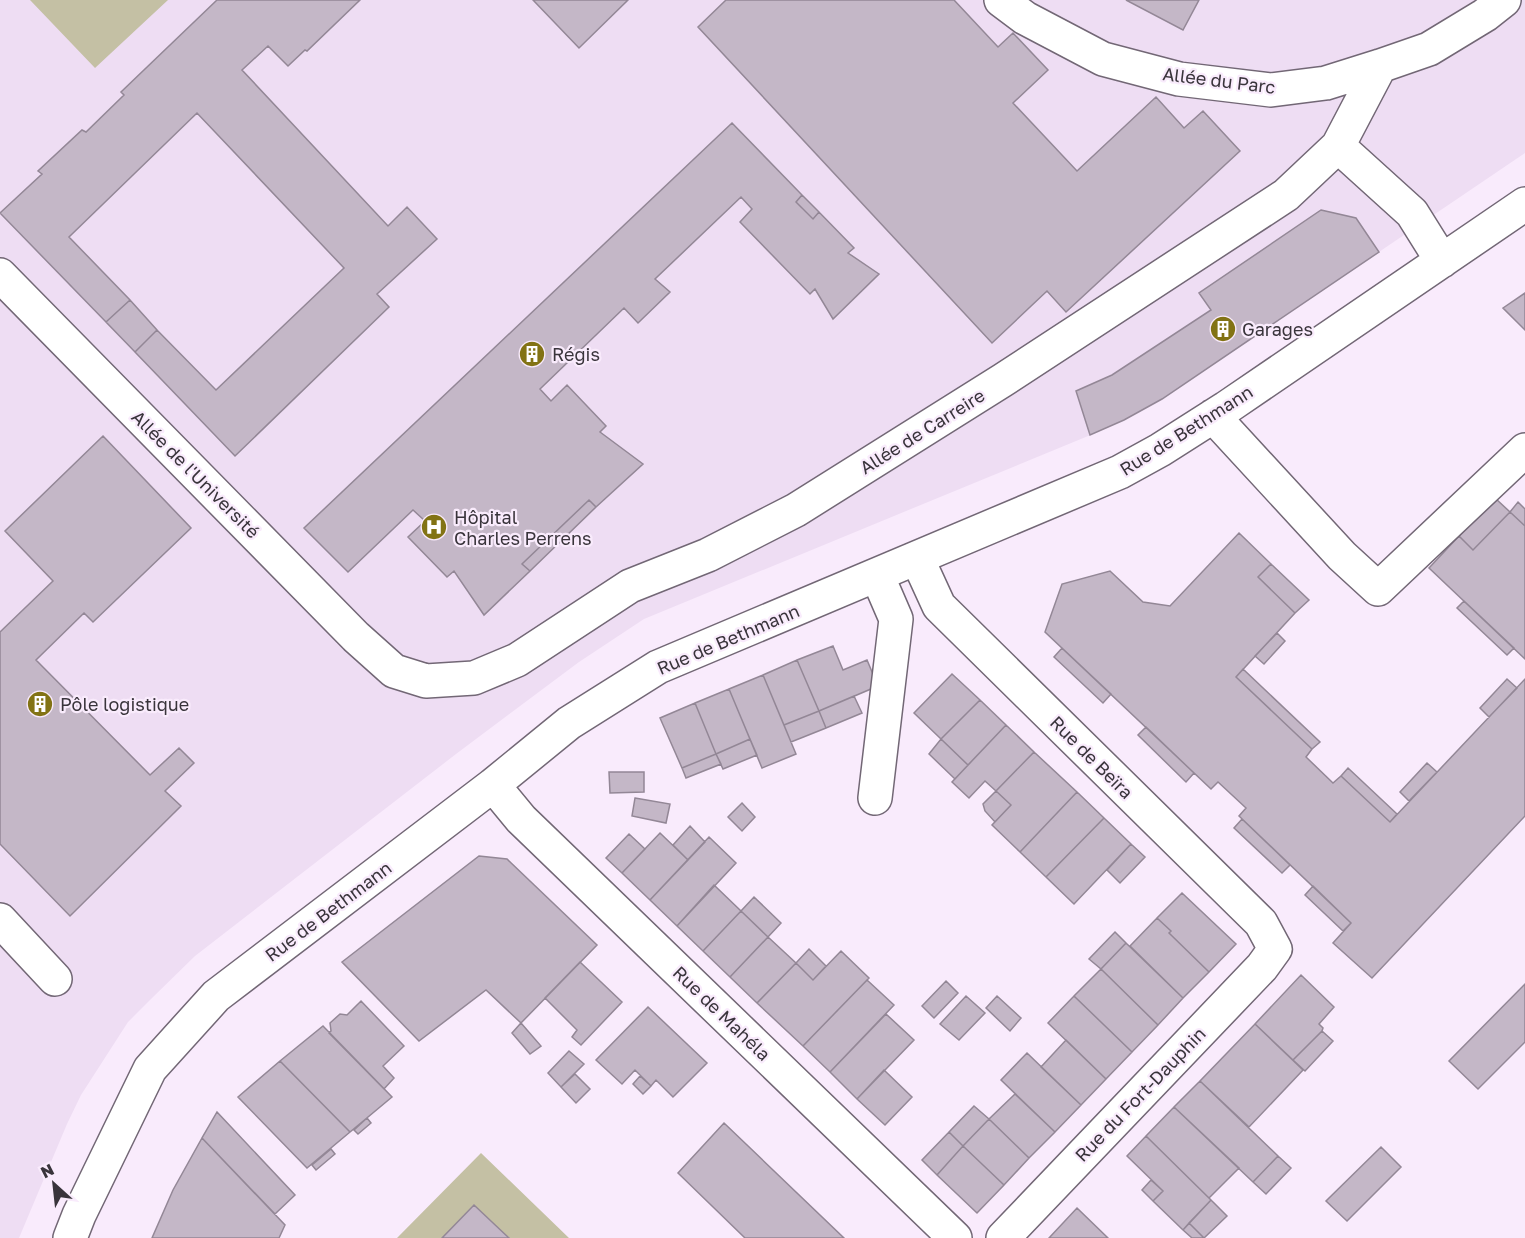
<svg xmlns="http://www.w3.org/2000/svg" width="1525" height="1238" viewBox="0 0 1525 1238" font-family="'Golos Text',sans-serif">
<rect width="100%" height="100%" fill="#f9ebfc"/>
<path fill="#eeddf3" d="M0,0H1525V153L1162,399L1124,420L1093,434L644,619L579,662L456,754L195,956L151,999L128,1022L81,1095L67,1124L19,1238H0Z"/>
<path fill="#c4c0a4" d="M30,0H168L95,68Z
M481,1153L569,1238H397Z"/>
<path fill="#c4b7c7" stroke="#938796" stroke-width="1.5" d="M217,0H360L307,51L305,50L288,66L268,46L242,70L388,226L407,207L437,239L377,294L389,307L235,456L135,352L157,330L216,390L344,268L197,113L69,237L130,300L106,322L0,213L42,174L38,171L82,130L86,132L124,95L121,92Z
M533,0H628L579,48Z
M726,0H954L998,47L1013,33L1048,70L1013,103L1077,171L1156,97L1184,128L1203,111L1240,151L1066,312L1047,291L992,343L698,27Z
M1126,0H1199L1183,30Z
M732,123L802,195L796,202L813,219L819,212L854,248L848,253L879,274L833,319L815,289L810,294L740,222L752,209L741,197L655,279L670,292L638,323L624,308L540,389L551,401L567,385L606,426L600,432L643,464L596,507L589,500L522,564L530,571L484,615L454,571L447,577L408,537L425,521L413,510L348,572L304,528Z
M802,195L819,212L813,219L796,202Z
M1321,210L1356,218L1379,252L1162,399L1124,420L1090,435L1076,391L1112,375L1211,310L1199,293Z
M1525,293V330L1503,308Z
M130,300L157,330L135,352L106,322Z
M103,436L191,528L93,622L84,613L36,660L150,775L179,748L194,763L165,791L181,806L70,916L0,844V632L53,581L5,531Z
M1495,498L1510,512L1473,550L1459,536Z
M589,500L596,507L530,571L522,564Z
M1518,502L1525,509V526L1510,512Z
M1510,512L1525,526V659L1429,568L1459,536L1473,550Z
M1239,533L1271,564L1258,577L1295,613L1236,677L1312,749L1306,757L1333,783L1341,776L1390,822L1525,679V816L1372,978L1333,943L1351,923L1239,816L1246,808L1218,782L1211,789L1045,632L1062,584L1110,571L1143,602L1170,606Z
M1271,564L1309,600L1295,613L1258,577Z
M1464,601L1514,648L1507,655L1457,608Z
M1277,633L1285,641L1264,664L1255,656Z
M833,646L843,670L867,660L878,686L819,711L797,660Z
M1062,648L1111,694L1103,703L1054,657Z
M797,660L819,711L784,725L763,675Z
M1243,669L1320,742L1312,749L1236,677Z
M952,674L980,700L941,739L914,713Z
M763,675L796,754L762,768L729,689Z
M1507,679L1517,688L1489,717L1480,708Z
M729,689L750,739L716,754L695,703Z
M854,696L862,713L826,728L819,711Z
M980,700L1006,725L968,765L941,739Z
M695,703L716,754L682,768L660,718Z
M819,711L826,728L791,742L784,725Z
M1006,725L1034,752L996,791L985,781L969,798L952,782Z
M1146,727L1194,773L1186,782L1138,735Z
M750,739L757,755L723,769L716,754Z
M941,739L968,765L955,779L929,754Z
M1034,752L1077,792L1020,852L992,825L1011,805L996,791Z
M716,754L721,764L686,778L682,768Z
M1427,763L1437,772L1409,801L1400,792Z
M1348,768L1397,814L1390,822L1341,776Z
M609,772H644V792L610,793Z
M996,791L1011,805L995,822L985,811L983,804Z
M1077,792L1104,818L1046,877L1020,852Z
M635,798L670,804L666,823L632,816Z
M742,803L755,817L742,831L728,817Z
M1104,818L1131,844L1074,904L1046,877Z
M1242,819L1290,865L1282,873L1234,828Z
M690,826L705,842L688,860L673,845Z
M660,833L688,860L650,900L622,873Z
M629,834L645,849L622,873L606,858Z
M709,837L736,863L677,926L650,900Z
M1131,844L1145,857L1120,883L1107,870Z
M479,856L507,859L597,945L521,1023L486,990L419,1041L342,962Z
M714,885L741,911L703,951L677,926Z
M1313,886L1351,923L1343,931L1305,895Z
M1182,893L1236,944L1209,972L1169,933L1171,931L1157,918Z
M754,897L781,923L768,937L741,911Z
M741,911L768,937L730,977L703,951Z
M1157,918L1171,931L1169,933L1209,972L1183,998L1130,946Z
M1115,932L1126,943L1101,969L1089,959Z
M768,937L796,963L757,1003L730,977Z
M1126,943L1183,998L1158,1025L1101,969Z
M809,949L826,966L813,980L796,963Z
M841,951L869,978L803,1046L757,1003L796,963L813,980Z
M580,962L622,1002L581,1045L572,1037L577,1030L545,998Z
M1101,969L1158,1025L1132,1052L1074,996Z
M1301,975L1334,1007L1319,1024L1323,1028L1322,1031L1293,1060L1255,1024Z
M867,980L894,1005L830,1072L803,1046Z
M946,981L958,993L934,1018L922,1006Z
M1525,984V1042L1478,1089L1449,1061Z
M966,996L985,1013L959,1040L940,1024Z
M997,996L1021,1018L1010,1031L986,1008Z
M1074,996L1132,1052L1106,1079L1048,1023Z
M361,1001L404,1046L383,1066L394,1078L384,1089L329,1033L331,1031L330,1023L340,1014L347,1015Z
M648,1007L707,1063L673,1097L656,1080L651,1086L635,1070L622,1084L596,1060Z
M886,1014L914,1040L857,1099L830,1072Z
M521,1023L541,1046L530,1054L512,1033Z
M1255,1024L1303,1070L1249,1127L1200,1081Z
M323,1026L392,1097L350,1132L280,1061Z
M1322,1031L1333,1041L1305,1071L1293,1060Z
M1066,1040L1106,1079L1081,1105L1041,1067Z
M569,1051L584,1064L561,1087L548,1073Z
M1027,1053L1081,1105L1055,1132L1001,1080Z
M280,1061L350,1132L307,1168L238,1097Z
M884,1070L912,1097L885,1125L857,1099Z
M575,1074L590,1089L576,1103L561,1087Z
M640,1076L651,1086L643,1094L633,1084Z
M1200,1081L1278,1156L1253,1182L1174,1107Z
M1015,1094L1055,1132L1029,1158L989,1119Z
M974,1106L989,1119L963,1146L949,1132Z
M1174,1107L1239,1168L1209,1198L1146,1136Z
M217,1112L295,1195L275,1214L202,1138Z
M367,1118L371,1123L358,1134L354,1130Z
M989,1119L1029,1158L1004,1185L963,1146Z
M724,1123L844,1238H745L678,1173Z
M949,1132L963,1146L937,1175L922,1160Z
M1146,1136L1211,1200L1183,1230L1153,1201L1163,1191L1127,1156Z
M202,1138L285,1225L279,1238H152L173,1190Z
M963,1146L1004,1185L977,1213L937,1175Z
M1381,1147L1401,1167L1347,1221L1326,1201Z
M331,1149L335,1154L316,1170L312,1165Z
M1278,1156L1291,1168L1266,1194L1253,1182Z
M1151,1180L1163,1191L1153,1201L1142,1190Z
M1211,1200L1227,1216L1204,1238L1189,1223Z
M474,1205L509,1238H442Z
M1077,1208L1108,1238H1049Z
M1189,1223L1204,1238H1192L1183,1230Z"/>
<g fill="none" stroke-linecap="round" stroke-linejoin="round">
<g stroke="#726775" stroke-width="36">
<path id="minor" d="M1001,0L1025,18L1103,59L1179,79L1271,90L1326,83L1380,66L1429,49L1485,15L1504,0
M1338,146L1412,213L1442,261
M0,275L356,637L394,671L426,681L474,678L517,660L630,586L708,555L796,510L1003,380L1286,195L1338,146L1380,66
M1213,416L1342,556L1378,589L1525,450
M917,558L939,606L1261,923L1275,949L1262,967L1003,1238
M493,785L521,819L955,1238
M875,798L896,619L877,575
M0,920L55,979
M70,1238L79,1215L150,1069L216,996L493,785L569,723L658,667L1120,472L1160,450L1226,408L1525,204"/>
</g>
<use href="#minor" stroke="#fff" stroke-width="33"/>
</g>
<defs>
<g id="building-disc" transform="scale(1.35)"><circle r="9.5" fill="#827314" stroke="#f9ebfc"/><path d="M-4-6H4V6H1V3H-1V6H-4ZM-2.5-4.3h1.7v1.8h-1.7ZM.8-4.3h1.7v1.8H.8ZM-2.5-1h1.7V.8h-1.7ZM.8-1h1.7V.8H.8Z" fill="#fff"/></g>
<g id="hospital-disc" transform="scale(1.35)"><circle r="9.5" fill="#827314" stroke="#f9ebfc"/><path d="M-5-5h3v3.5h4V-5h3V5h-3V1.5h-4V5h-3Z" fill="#fff"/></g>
</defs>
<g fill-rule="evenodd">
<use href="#building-disc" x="1223" y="329"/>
<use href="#building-disc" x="532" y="354"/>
<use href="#hospital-disc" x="434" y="527"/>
<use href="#building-disc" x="40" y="704"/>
</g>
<g text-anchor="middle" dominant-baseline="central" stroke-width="4.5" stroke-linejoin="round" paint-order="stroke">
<g font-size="18" fill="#39343b" stroke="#f9ebfc">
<text transform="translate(1219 80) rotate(7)">Allée du Parc</text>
<text transform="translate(1186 430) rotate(-32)">Rue de Bethmann</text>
<text transform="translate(922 431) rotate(-32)">Allée de Carreire</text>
<text transform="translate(196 474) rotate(45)">Allée de l'Université</text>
<text transform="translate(728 639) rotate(-23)">Rue de Bethmann</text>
<text transform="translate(1092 757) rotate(45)">Rue de Beïra</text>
<text transform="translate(328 911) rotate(-37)">Rue de Bethmann</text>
<text transform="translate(722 1013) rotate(44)">Rue de Mahéla</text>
<text transform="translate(1140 1094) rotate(-46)">Rue du Fort-Dauphin</text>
</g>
<g font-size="18" fill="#39343b" stroke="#f9ebfc" text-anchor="start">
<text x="1242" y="329">Garages</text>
<text x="552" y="354">Régis</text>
<text x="454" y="517">Hôpital<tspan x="454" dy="21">Charles Perrens</tspan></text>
<text x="60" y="704">Pôle logistique</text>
</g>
</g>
<g transform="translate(54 1184) rotate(333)" stroke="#f9ebfc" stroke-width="4.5" paint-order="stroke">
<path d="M0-4.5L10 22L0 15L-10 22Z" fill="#39343b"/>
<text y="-9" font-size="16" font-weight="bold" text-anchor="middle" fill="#39343b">N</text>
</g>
</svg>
